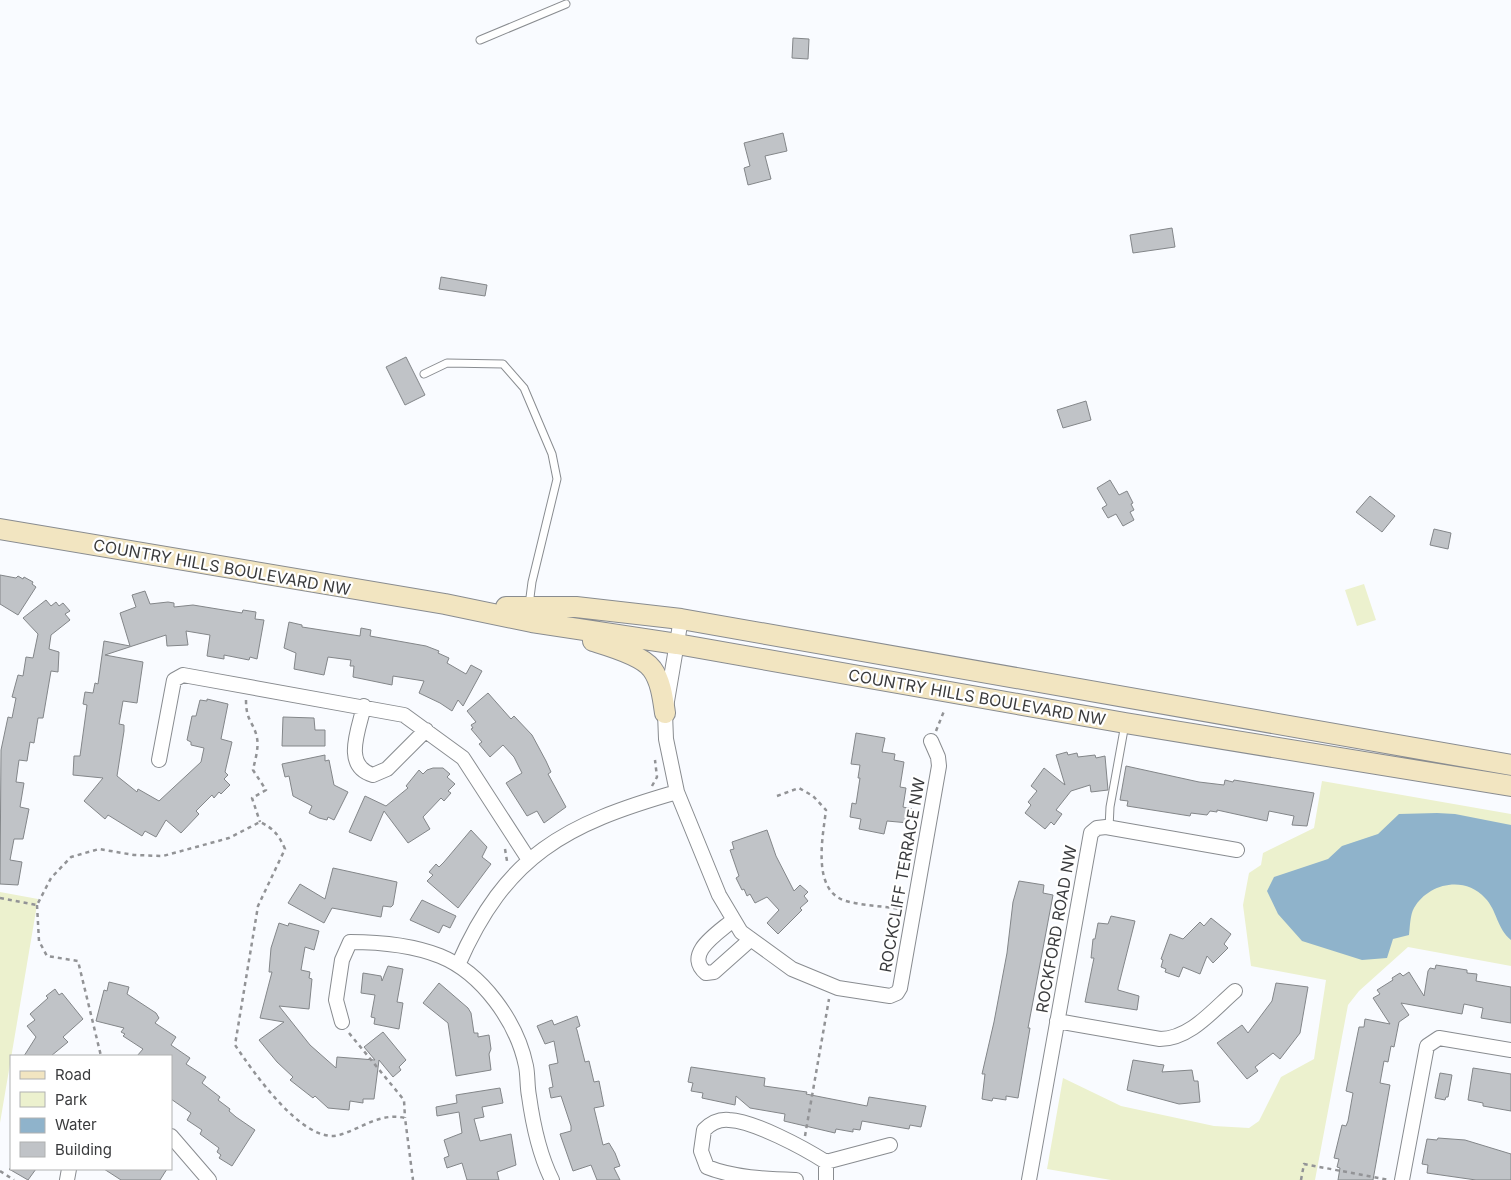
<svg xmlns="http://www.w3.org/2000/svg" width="1511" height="1180" viewBox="0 0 1511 1180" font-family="Inter,sans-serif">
<rect width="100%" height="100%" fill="#f9fbff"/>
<path fill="#ecf1ce" d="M1364,584L1376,620L1357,626L1345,590Z
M1322,781L1511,814V966L1408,947L1359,991L1348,1005L1315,1180H1111L1047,1169L1063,1078L1121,1106L1214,1126L1249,1128L1259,1121L1281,1077L1314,1059L1326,980L1251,966L1243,905L1249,873L1261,865L1263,853L1314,828Z
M0,892L38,899L0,1123Z"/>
<path fill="#8fb3cb" d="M1437,813L1455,814L1511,825V940C1497,929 1497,910 1485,898C1465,875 1428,883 1414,908C1410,915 1410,927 1409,935L1393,939L1387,958L1362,960L1302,941L1278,914L1267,891L1274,877L1328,859L1342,846L1378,834L1399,814Z"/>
<path fill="#c0c3c7" stroke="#838689" d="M793,38L809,39L808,59L792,58Z
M783,133L787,151L765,156L771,179L748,185L744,168L750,166L744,143Z
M1172,228L1175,247L1133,253L1130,235Z
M441,277L487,285L485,296L439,289Z
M406,357L425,395L405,405L386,367Z
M1086,401L1091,420L1063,428L1057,410Z
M1110,480L1119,495L1127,491L1133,503L1131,504L1134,510L1130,512L1134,520L1123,526L1116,514L1108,518L1102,508L1107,505L1097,488Z
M1370,496L1395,516L1382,532L1356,512Z
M1434,529L1451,533L1448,549L1430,545Z
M0,575L16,578L18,576L23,579L24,577L33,582L32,584L36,587L18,615L0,604Z
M145,591L150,604L168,602L174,603V607L193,605L242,613L243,610L256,612L255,619L264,620L257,659L250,657L249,660L224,655V659L207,656L210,635L186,631L188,645L167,646L166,635L105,655L143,662L137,703L123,701L119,724L124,725V731L117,776L137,792L138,789L159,801L201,762L204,748L191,745V742L187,740L192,716H196L200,700L207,701V699L228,704L221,739L232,742L225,772L228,775L224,779L230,785L221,794L219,792L214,798L212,795L196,811L199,814L181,833L166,820L156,837L145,831L142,836L108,815L105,819L84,801L103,778L73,775L74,756H80L87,705L83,704L85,692L93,693L95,683L98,684L104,641L130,646L120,613L136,607L132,595Z
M46,600L51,606L56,602L59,606L63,603L70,611L65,614L70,620L51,635L49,649L59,652L58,672L51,671L43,718H38L34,743L30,742L27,761L19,760L16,782L24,783L20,807L29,809L23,839H14L10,860L22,862L18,885L0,884L1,750L8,717L12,718L16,698L12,697L18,675L23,676L26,657L33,658L38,634L23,618Z
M289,622L302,625V627L360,636L361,628L371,630L370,636L426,646L439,651L438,653L449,658L447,663L466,674L471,665L482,671L463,706L458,700L452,711L440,703L419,693L424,681L393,676L392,685L353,677L354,666H350L351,660L328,657L324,675L294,669L296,653L284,648Z
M488,693L511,719L514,716L532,735L546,761L551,772L548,774L566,807L544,823L537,811L527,816L506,783L522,773L514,757L503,745L490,757L479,744L482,742L471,729L473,728L471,725L476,722L467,711Z
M283,717L314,718L315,730H325V746H282Z
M856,733L885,738L882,752L895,754L894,760L904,762L900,787L906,788L903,807L912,809L909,823L887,821L884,834L859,829L861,819L850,817L852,803L856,804L860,778H858L860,765L851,764Z
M1067,752L1068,755L1077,753L1078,757L1095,755L1096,758L1105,756L1108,790L1091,792L1090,785L1071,791L1056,810L1062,814L1054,825L1051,822L1045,829L1025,813L1031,805L1028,802L1037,791L1031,786L1044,768L1065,785L1056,755Z
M325,755V761L329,760L334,785L348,792L334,820L328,817L327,820L319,818L309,813L312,806L293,796L289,776L285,777L282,764Z
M1126,766L1199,782L1224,785L1225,780L1233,782L1234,780L1314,793L1307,826L1292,825L1294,816L1269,811L1267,821L1217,810V812L1210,811L1207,815L1191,813L1190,816L1127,806L1128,801L1120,800Z
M433,768H443L450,774L447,777L455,784L448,791L451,793L444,801L441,798L423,817L430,829L408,843L384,811L371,841L349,832L365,796L386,806L408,788L406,786L419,770L423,774L427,770Z
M471,830L487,847L482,857L491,864L458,908L427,881L433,875L429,872L436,864L439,867L444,862Z
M767,830L776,856L794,891L800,885L808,892L804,896L808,901L800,908L802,910L778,934L767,923L779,910L767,897L755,903L750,894L747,896L744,889L742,890L736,878L739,876L730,850L734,849L732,842Z
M333,868L397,882L393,905L391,907L383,906L381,917L332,908L324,923L288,903L300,884L325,899Z
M1019,881L1044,885L1043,893L1053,895L1028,1028H1030L1018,1098L1006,1096V1100L993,1098L992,1101L982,1099L985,1074H982L994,1022L1007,953L1013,902Z
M422,900L456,916L450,928L443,925L439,933L410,920Z
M1111,916L1135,921L1118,988V990L1139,996L1137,1010L1085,1002L1094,958H1091L1093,939H1095L1098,923L1108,924Z
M1211,918L1231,934L1224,944L1228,948L1213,963L1207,956L1200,974L1183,967L1179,977L1165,972L1166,969L1161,967L1163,960L1161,959L1170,934L1183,939L1200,922L1204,926Z
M279,923L288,926L289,923L319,931L314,950L305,947L301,970L310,972L309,978L312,979L309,1009L279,1006L310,1045L336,1068L337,1057L375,1060L364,1047L383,1032L406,1060L399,1067L401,1070L393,1077L379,1060L374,1099H363V1103L350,1101L349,1110L328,1108L315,1096L313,1098L290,1080L293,1077L277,1062L259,1040L284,1022L260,1018L272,972H269L271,948Z
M1436,965L1467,970V973L1477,974L1476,981L1511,987V1023L1481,1018L1483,1008L1464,1004L1462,1014L1401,1003L1409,1015L1399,1022L1394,1047L1391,1046L1388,1062L1384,1061L1380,1083L1390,1085L1373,1180H1338L1340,1168L1337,1167L1339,1159L1334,1158L1342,1125L1346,1126L1348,1121L1353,1093L1346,1091L1359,1027H1364L1365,1019L1390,1024L1373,998L1380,994L1377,990L1393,980L1392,978L1400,973L1403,976L1409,972L1424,996L1428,971L1430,968L1435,969Z
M388,966L403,969L397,1002L403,1003L399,1029L374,1024L375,1018L371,1017L375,995L361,993L363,973L381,976L382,981Z
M109,982L129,987L127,994L156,1013L159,1018L155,1023L176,1037L171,1045L190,1058L186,1064L206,1077L202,1083L220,1097L218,1100L230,1109L229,1111L236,1117L255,1130L232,1166L219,1158L221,1155L217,1152L219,1148L200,1134L202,1130L187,1120L191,1113L171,1099V1056H137L143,1049L123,1036L125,1034L121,1032L124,1028L96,1021L104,990L107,991Z
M439,983L468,1008L471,1013L474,1033H478V1037L489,1035L491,1049L489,1054L491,1070L456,1076L448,1023L423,1003Z
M1276,983L1308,987L1300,1033L1280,1059L1273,1053L1255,1067L1258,1071L1247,1079L1217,1043L1242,1025L1248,1033L1272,1001Z
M55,989L59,995L62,993L83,1019L63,1037L68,1042L51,1056H24L36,1037L27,1026L35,1020L30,1014L48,998L46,996Z
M577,1016L580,1026L576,1028L577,1030L585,1062L589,1061L594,1082L599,1081L604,1106L594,1108L603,1145L609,1143L615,1153L620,1166L614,1168L620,1180H597L591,1165L573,1171L560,1134L571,1131V1126L561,1096L551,1098L549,1088L553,1087L549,1065L558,1063L554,1041L545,1044L537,1026L552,1020L554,1025Z
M1133,1060L1164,1065L1162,1072L1192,1070L1194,1081H1198L1200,1102L1179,1104L1127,1090Z
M691,1067L765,1078L764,1086L807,1092L806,1094L867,1106L869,1097L926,1106L921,1127L910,1125L909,1129L862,1121L860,1130L853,1129V1132L836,1129L835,1133L784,1121L785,1114L750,1108L736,1096L735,1105L702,1098L703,1093L691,1091L693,1083L688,1082Z
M1473,1068L1511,1074V1111L1483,1106V1103L1468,1100Z
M1440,1073L1452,1075L1448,1097H1446L1445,1100L1435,1098Z
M500,1088L503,1103L482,1107L484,1117L474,1119L480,1141L511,1134L516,1165L497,1172L499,1180H467L462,1163L447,1168L444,1158L449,1156L444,1140L462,1133L459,1112L437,1116L436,1107L457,1103L456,1095Z
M1438,1138L1465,1140L1511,1154V1180H1476L1427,1173L1428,1165L1422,1164L1427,1139L1437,1140Z
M9,1169H36L28,1180Z
M104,1169H167L160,1180H121Z"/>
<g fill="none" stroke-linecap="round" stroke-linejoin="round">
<g stroke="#898c90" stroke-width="9">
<path id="service" d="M480,40L566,4
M424,374L447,363L503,364L524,388L552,454L557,479L532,582L529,605
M1109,828L1110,807L1125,724"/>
</g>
<g stroke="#898c90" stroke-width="16">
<path id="minor" d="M681,619L665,713L666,739L677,792L719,895L741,932L792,969L838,988L890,996L897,993L900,988L939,766L938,757L931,741
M364,706C359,729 342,766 373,775L387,769L426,730
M159,760L174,680L183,675L404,715L463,758L529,860
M733,920C718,933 683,954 706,973L714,972L750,940
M458,965C506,855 565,824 677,792
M1057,1021L1160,1039C1190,1039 1213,1010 1235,991
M342,1022L336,1000L342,960L350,942C379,942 412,945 440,956C482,973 517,1022 526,1066C528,1076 527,1086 529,1096C533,1125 539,1154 552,1180
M171,1136L209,1180
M826,1162L890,1145
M67,1180L69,1169
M796,1180C767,1179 734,1178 707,1167L701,1151L704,1130C711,1123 719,1119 729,1120C754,1121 804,1148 826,1162V1180
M1029,1180L1091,833L1097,828L1106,827L1237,850
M1402,1180L1427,1046L1439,1038L1511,1050"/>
</g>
<g stroke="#898c90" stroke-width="22">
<path id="secondary" d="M0,529L445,604L532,622L677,644L1125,723L1511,786
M506,607H576L681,619L1511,765
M593,641C609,646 642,655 652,669C661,681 663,699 665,713"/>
</g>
<path stroke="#929396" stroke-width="2.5" stroke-dasharray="4 4" stroke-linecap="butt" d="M246,700C246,722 254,722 257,738C259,748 255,760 253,770L266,790L252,798L260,822
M936,731L944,711
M652,786L657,777L655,760
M777,796L799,788L813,796L826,810C823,836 811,891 846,901C864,906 883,906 901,909
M505,849L507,861
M0,898L37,905L51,878L71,857L99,849L134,855L163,856L229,838L260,822C273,828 279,835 285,849L258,906L235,1045C252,1070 303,1145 339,1135C361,1129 380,1112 405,1118L413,1180
M37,905L39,941L47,956L78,961L101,1056
M349,1033L404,1100L405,1118
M805,1136L829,999
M0,1171L14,1180
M1301,1180L1304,1164L1389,1180"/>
<use href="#service" stroke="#fff" stroke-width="7"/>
<use href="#minor" stroke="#fff" stroke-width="14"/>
<use href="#secondary" stroke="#f2e5c1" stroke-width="20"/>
</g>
<g text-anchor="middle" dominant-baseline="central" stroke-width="4.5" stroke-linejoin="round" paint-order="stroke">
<g font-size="16" fill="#3a3b3d" stroke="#fff">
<text transform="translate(222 567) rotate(10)">COUNTRY HILLS BOULEVARD NW</text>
<text transform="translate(977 697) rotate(10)">COUNTRY HILLS BOULEVARD NW</text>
<text transform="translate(902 875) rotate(-80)">ROCKCLIFF TERRACE NW</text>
<text transform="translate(1056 929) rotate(-80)">ROCKFORD ROAD NW</text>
</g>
</g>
<rect x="10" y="1055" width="162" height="115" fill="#ffffff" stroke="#b0b1b1"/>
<rect x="20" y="1071" width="25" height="8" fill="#f2e5c1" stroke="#b0b1b1"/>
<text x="55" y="1080" font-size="15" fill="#3a3b3d">Road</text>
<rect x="20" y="1092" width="25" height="15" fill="#ecf1ce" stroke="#b0b1b1"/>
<text x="55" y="1105" font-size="15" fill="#3a3b3d">Park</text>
<rect x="20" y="1118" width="25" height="15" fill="#8fb3cb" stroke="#b0b1b1"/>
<text x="55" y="1130" font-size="15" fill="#3a3b3d">Water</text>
<rect x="20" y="1142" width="25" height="15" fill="#c0c3c7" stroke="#b0b1b1"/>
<text x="55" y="1155" font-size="15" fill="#3a3b3d">Building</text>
</svg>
